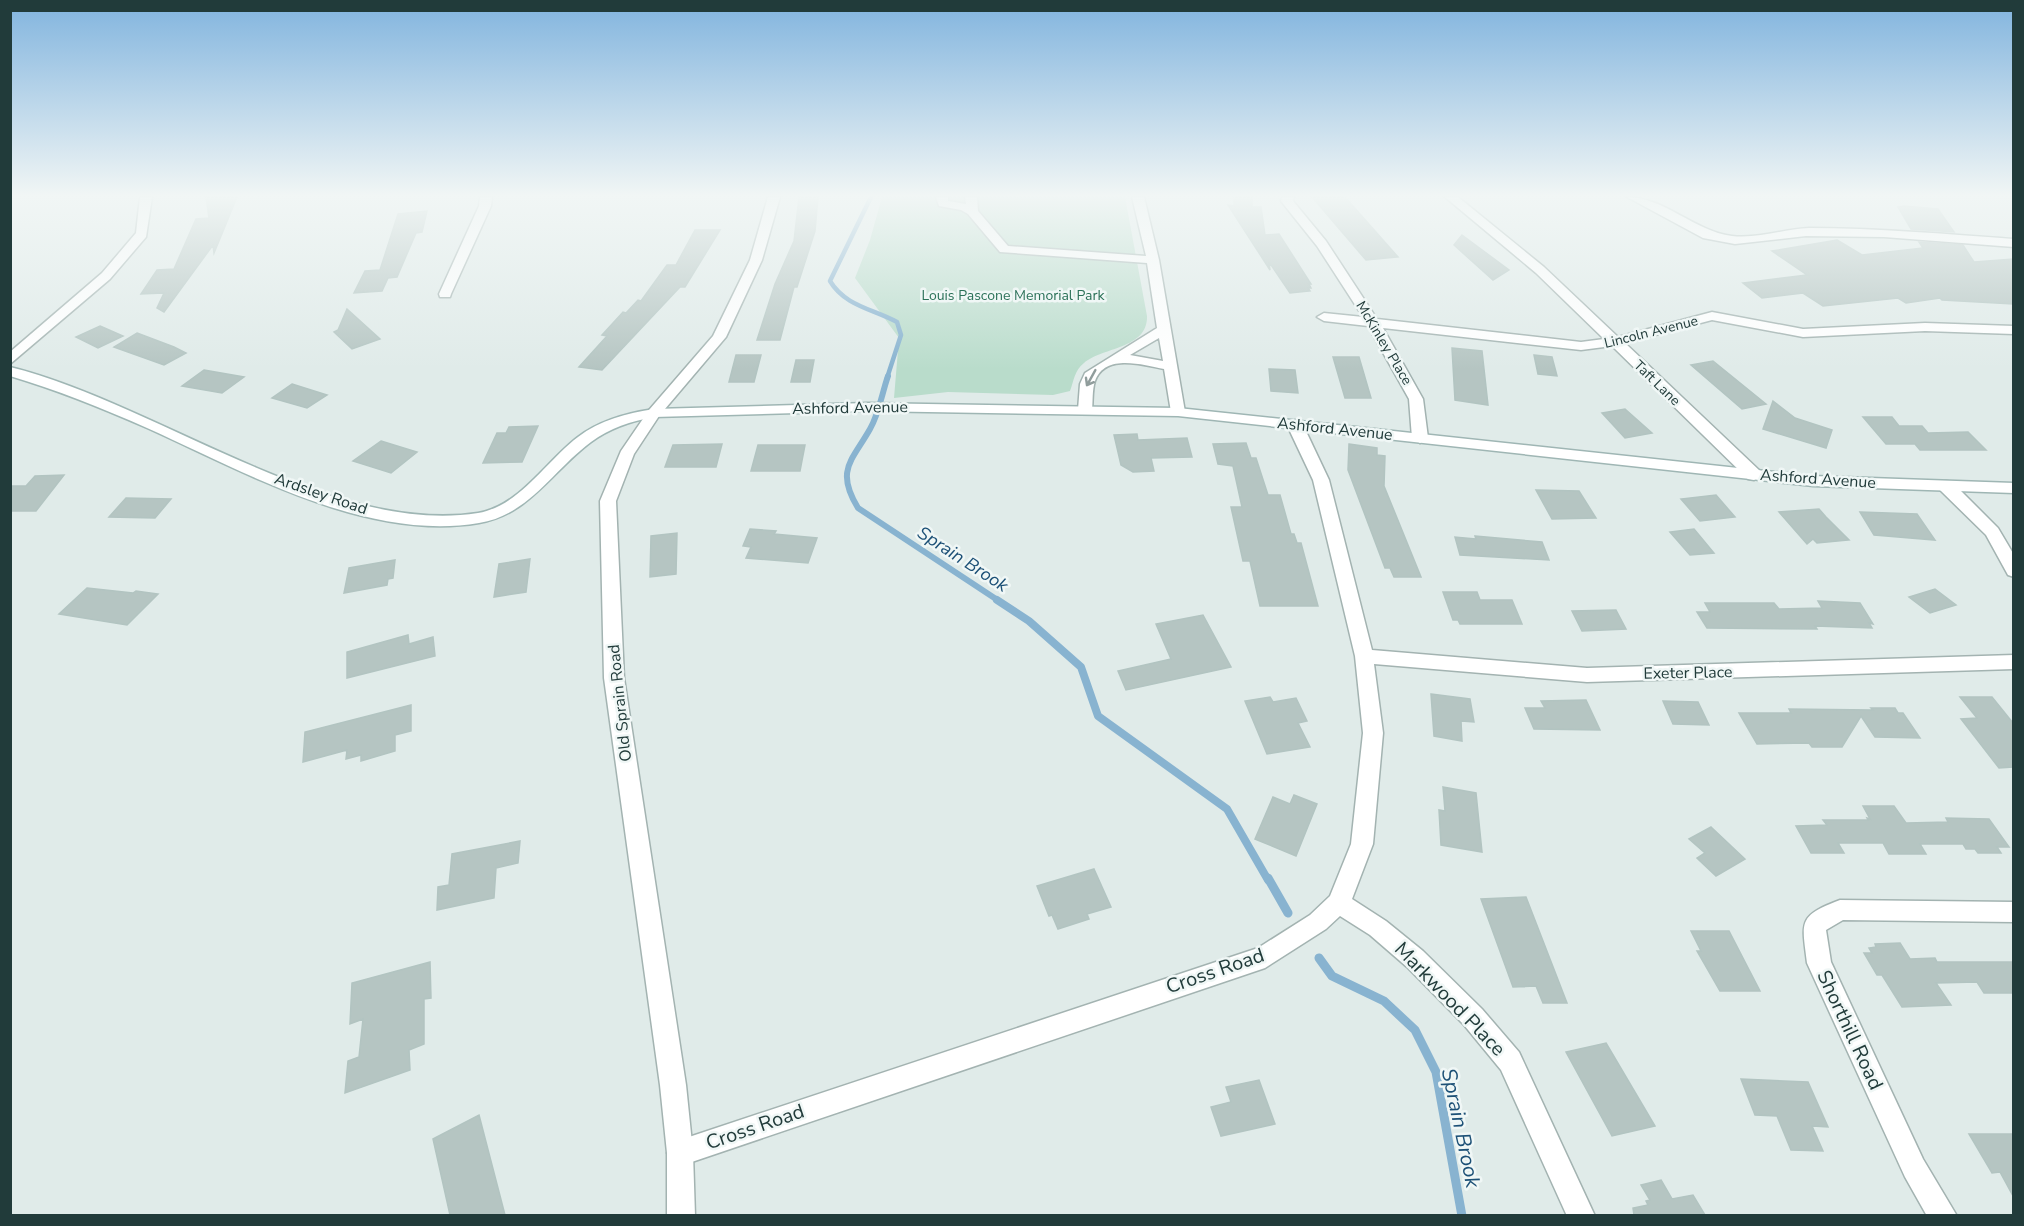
<svg xmlns="http://www.w3.org/2000/svg" width="2024" height="1226" viewBox="0 0 2024 1226" font-family="'Nunito Sans',sans-serif">
<rect width="100%" height="100%" fill="#e0ebe9"/>
<path fill="#b9dccb" d="M882,197H1125L1147,316C1148,349 1103,347 1084,363C1074,371 1074,381 1070,391L1053,395L948,392L894,398L899,338L855,278L870,240Z"/>
<g fill="none" stroke-linecap="round" stroke-linejoin="round">
<path stroke="#88b3d0" stroke-width="4.5" d="M871,197L830,281C845,306 873,309 897,322L901,335L887,378"/>
<path stroke="#88b3d0" stroke-width="6" d="M888,376C882,393 879,414 870,429C852,461 835,470 858,508L999,601"/>
<path stroke="#88b3d0" stroke-width="8" d="M997,600L1029,621L1081,667L1098,716L1227,809L1268,880"/>
<path stroke="#88b3d0" stroke-width="9" d="M1268,878L1288,913
M1319,958L1332,976L1384,1001L1415,1030L1436,1072L1462,1216"/>
</g>
<path fill="#b5c5c2" stroke="#b2c4c1" stroke-width="1.5" d="M206,197H237L214,253L213,245L164,312L157,308L164,293L141,294L157,270L174,269L196,219L209,218Z
M799,197H818L815,231L797,287H794L780,340H757L775,284L794,241Z
M1234,197H1252V207H1261L1265,235L1279,234L1311,284H1309L1311,288H1308L1310,291L1290,293L1269,262L1270,270L1228,205L1234,206Z
M1312,197H1345L1398,257L1366,260Z
M1904,206L1938,209L1954,232L1911,229L1898,207Z
M427,211L422,232L416,233L397,277L388,278L382,291L354,293L365,271L380,270L398,214Z
M695,230H720L685,287H680L602,370L579,367L607,336L602,335L623,312L626,313L638,300L641,301L667,265H676Z
M1462,235L1509,270L1493,280L1454,245Z
M1837,240L1862,255L1923,248L1919,242L1963,245L1974,262L2013,259V304L1942,300L1940,298L1906,303L1898,298L1823,306L1803,293L1762,298L1743,283L1807,275L1772,251Z
M347,309L380,339L352,349L334,332L338,330Z
M100,326L123,336L98,348L76,337Z
M137,333L174,347L186,353L164,365L114,347Z
M1452,348L1482,351L1488,405L1455,400Z
M736,355H761L754,382H729Z
M1534,355L1552,357L1557,376L1538,374Z
M1333,357H1359L1371,398H1345Z
M796,360H814L810,382H791Z
M1713,361L1766,404L1742,409L1691,365Z
M1269,369L1295,370L1298,393L1271,391Z
M204,370L244,377L222,393L182,386Z
M292,384L327,395L307,408L272,398Z
M1773,401L1795,418L1832,430L1826,448L1763,429Z
M1625,409L1652,433L1625,438L1602,413Z
M1863,417H1892L1899,426H1922L1928,433L1968,432L1986,450H1920L1915,444H1886Z
M538,426L522,462L483,463L497,433H506L509,427Z
M1137,434L1138,440L1187,438L1192,457L1151,458L1154,471L1133,472L1121,465L1114,435Z
M381,441L417,452L391,473L353,461Z
M1246,443L1251,458H1256L1268,495H1280L1291,534H1294L1297,543H1301L1318,606H1260L1250,561H1243L1231,507H1242L1233,466L1218,464L1213,444Z
M722,444L716,467H665L673,445Z
M1349,444L1377,448V455L1385,456L1384,486L1421,577H1394L1390,568H1385L1348,470Z
M758,445H805L800,471H751Z
M64,475L36,511H10V486H26L35,476Z
M1536,490L1579,491L1596,518L1552,519Z
M1716,495L1735,517L1700,521L1681,499Z
M126,498L171,499L155,518L109,517Z
M1819,509L1826,517L1849,540L1817,543L1813,539L1807,544L1779,512Z
M1860,512L1917,514L1935,540L1874,535Z
M750,529L776,531L774,534L817,538L808,563L746,558L751,547L743,546Z
M1694,529L1714,553L1690,555L1670,532Z
M677,533L676,574L650,577L651,536Z
M1475,536L1542,542L1549,560L1460,555L1455,537L1476,539Z
M530,559L526,592L494,597L499,564Z
M395,560L393,578L388,579L387,585L344,593L349,568Z
M87,588L133,593L136,591L158,594L127,625L59,614Z
M1935,589L1956,605L1930,613L1909,597Z
M1443,592H1477L1480,600H1512L1522,624H1460L1458,620H1453Z
M1818,601L1860,603L1873,624L1869,623L1872,628L1815,626L1817,629L1707,628L1697,612H1710L1705,603H1774L1779,609L1822,608Z
M1616,610L1626,629L1582,631L1572,611Z
M1203,615L1231,667L1126,690L1118,671L1171,659L1156,624Z
M408,635L409,644L433,637L435,656L347,678V652Z
M1431,694L1470,699L1474,722L1461,721L1462,741L1434,736Z
M1270,697L1273,702L1296,698L1307,721L1298,723L1310,747L1267,754L1245,701Z
M1960,697H1992L2013,723V767L1999,768L1961,719L1977,718Z
M1586,700L1600,730L1534,729L1525,708H1545L1541,701Z
M1663,701L1698,702L1709,725L1673,724Z
M411,705V731L395,735V751L361,761V755L346,759L347,750L303,762L305,732Z
M1871,708H1895L1898,713H1903L1920,738L1875,737L1861,716L1842,747H1812L1809,743L1757,744L1739,713H1791L1789,709L1873,710Z
M1443,787L1476,793L1482,852L1441,845L1439,810L1445,811Z
M1294,795L1317,804L1296,856L1255,839L1273,797L1290,804Z
M1863,806H1894L1906,823L1948,822L1946,818L1989,819L2009,847H1997L2001,853H1978L1975,849H1966L1963,844H1920L1926,854H1889L1883,843H1838L1844,853H1811L1796,826L1827,825L1823,820H1868L1867,818L1870,819Z
M1711,827L1745,859L1716,876L1697,858L1705,853L1689,839Z
M520,841L518,863L496,868L494,898L437,910L438,887L449,885L452,854Z
M1094,869L1111,907L1087,914L1089,919L1058,929L1052,915L1049,916L1037,886Z
M1526,897L1567,1003H1543L1536,986L1513,987L1481,899Z
M1691,931H1729L1760,991H1720L1697,951H1701Z
M1900,943L1910,959L1935,958L1937,962H2013V993H1984L1977,982L1936,983L1951,1005L1902,1007L1882,975H1877L1864,953H1872L1869,948L1876,947L1875,944Z
M430,962L431,998L424,999V1044L409,1050L410,1070L345,1093L348,1061L359,1057L363,1019L350,1024L352,983Z
M1606,1043L1655,1126L1612,1136L1566,1052Z
M1741,1079L1808,1082L1828,1127L1812,1126L1823,1151L1791,1150L1777,1116L1755,1115Z
M1259,1080L1275,1124L1221,1136L1211,1107L1231,1102L1226,1087Z
M479,1115L505,1215H450L433,1139Z
M1969,1134H2013V1196L2000,1172L1992,1173Z
M1661,1180L1672,1199L1693,1195L1705,1215H1634L1633,1208L1648,1205L1646,1201L1650,1200L1641,1185Z"/>
<g fill="none" stroke-linecap="round" stroke-linejoin="round">
<g stroke="#a3b3b1" stroke-width="3">
<path id="minor" d="M140,197H152L146,237L110,279L10,364V352L102,273L136,233Z
M480,197H492L491,206L451,294L450,297H440L439,294L479,206Z
M936,197H948V201L966,204L965,197H977L978,211L1008,246L1146,256L1132,197H1144L1159,260L1185,412L1183,415H1173L1171,412L1164,369C1143,365 1105,353 1095,381C1092,390 1093,401 1092,410L1085,414L1078,410L1080,384L1085,373L1157,328L1147,263L1000,252L968,214L961,210L939,206ZM1159,338L1163,361L1130,355Z
M1282,197H1294L1293,201L1326,241L1377,319L1581,342L1604,339L1536,273L1445,197H1458L1544,267L1618,337L1712,312L1803,329L1925,323L2014,326V334L1925,331L1803,337L1712,320L1625,343L1760,471L1762,475L1754,480L1748,479L1612,346L1581,350L1383,328L1423,399L1428,438L1420,443L1412,438L1409,399L1368,326L1324,321L1317,317L1324,313L1363,317L1317,246L1281,201Z
M1627,197C1664,197 1694,231 1732,236C1757,239 1784,229 1809,228C1877,228 1945,234 2014,239V247L1884,237L1806,236L1735,244L1703,238Z
M1295,420L1303,425L1329,480L1372,650L1587,668L2014,655V669L1587,682L1374,664L1383,733L1373,844L1352,899L1386,921L1423,951L1482,1009L1519,1052L1595,1216H1567L1501,1070L1464,1025L1407,967L1370,935L1340,916L1326,929L1265,968L680,1166L671,1162L667,1153L671,1144L680,1140L1258,948L1310,915L1330,896L1351,844L1363,733L1355,656L1313,480L1287,425Z
M1946,481L1952,482L1998,528L2014,555V577L2008,575L1986,535L1940,490L1938,486L1940,482Z
M1840,900L2014,902V922L1843,920L1826,930L1831,962L1923,1159L1957,1216H1927L1905,1177L1807,963C1802,922 1797,916 1840,900Z"/>
</g>
<g stroke="#a3b3b1" stroke-width="3">
<path id="tertiary" d="M768,197H780L762,260L726,337L659,416L634,454L616,501L624,678L686,1085L693,1153L695,1216H667V1153L660,1085L604,678L600,501L621,451L649,410L713,336L750,260Z"/>
</g>
<g stroke="#9fb6b4" stroke-width="3">
<path id="secondary" d="M10,367C156,403 330,536 478,513C520,506 547,460 578,437C600,420 627,413 654,409L867,403L1178,408L1813,476L2014,483V493L1813,486L1178,416L867,411L654,417C631,421 610,428 591,442C553,470 529,515 479,523C367,542 245,472 147,428C102,408 57,390 10,376Z"/>
</g>
<use href="#minor" fill="#fff" fill-rule="evenodd"/>
<use href="#tertiary" fill="#fff" fill-rule="evenodd"/>
<use href="#secondary" fill="#fff" fill-rule="evenodd"/>
</g>
<defs><path id="oneway-shaft" d="M-6 0H5M1.5-3L5.5 0L1.5 3" fill="none" stroke-width="1.6" stroke-linecap="round" stroke-linejoin="round" transform="scale(1.5)"/></defs>
<use stroke="#909d9c" href="#oneway-shaft" transform="translate(1091 378) rotate(119)"/>
<linearGradient id="sky" x2="0" y2="1"><stop stop-color="#81b4de"/><stop offset="0.53" stop-color="#f1f6f5"/><stop offset="1" stop-color="#f1f6f5" stop-opacity="0"/></linearGradient>
<rect width="2024" height="369" fill="url(#sky)"/>
<g text-anchor="middle" dominant-baseline="central" stroke-width="5" stroke-linejoin="round" paint-order="stroke">
<g font-size="14" fill="#2b7158" stroke="#f0f7f6">
<text x="1013" y="295">Louis Pascone Memorial Park</text>
</g>
<g font-size="14" fill="#213b3a" stroke="#f0f7f6">
<text transform="translate(1651 332) rotate(-14)">Lincoln Avenue</text>
<text transform="translate(1384 343) rotate(59)">McKinley Place</text>
<text transform="translate(1657 383) rotate(44)">Taft Lane</text>
</g>
<g font-size="16" fill="#213b3a" stroke="#f0f7f6">
<text transform="translate(850 408) rotate(-1)">Ashford Avenue</text>
<text transform="translate(1335 429) rotate(6)">Ashford Avenue</text>
<text transform="translate(1818 479) rotate(4)">Ashford Avenue</text>
<text transform="translate(321 494) rotate(19)">Ardsley Road</text>
<text transform="translate(1688 673) rotate(-1)">Exeter Place</text>
<text transform="translate(620 703) rotate(-96)">Old Sprain Road</text>
</g>
<g font-size="18" font-style="italic" fill="#1c5076" stroke="#f0f7f6">
<text transform="translate(963 559) rotate(33)">Sprain Brook</text>
</g>
<g font-size="20" fill="#213b3a" stroke="#f0f7f6">
<text transform="translate(1215 971) rotate(-19)">Cross Road</text>
<text transform="translate(1450 999) rotate(46)">Markwood Place</text>
<text transform="translate(1850 1030) rotate(65)">Shorthill Road</text>
<text transform="translate(755 1127) rotate(-19)">Cross Road</text>
</g>
<g font-size="21" font-style="italic" fill="#1c5076" stroke="#f0f7f6">
<text transform="translate(1461 1128) rotate(78)">Sprain Brook</text>
</g>
</g>
<rect width="2024" height="1226" fill="none" stroke="#213b3a" stroke-width="24"/>
</svg>
